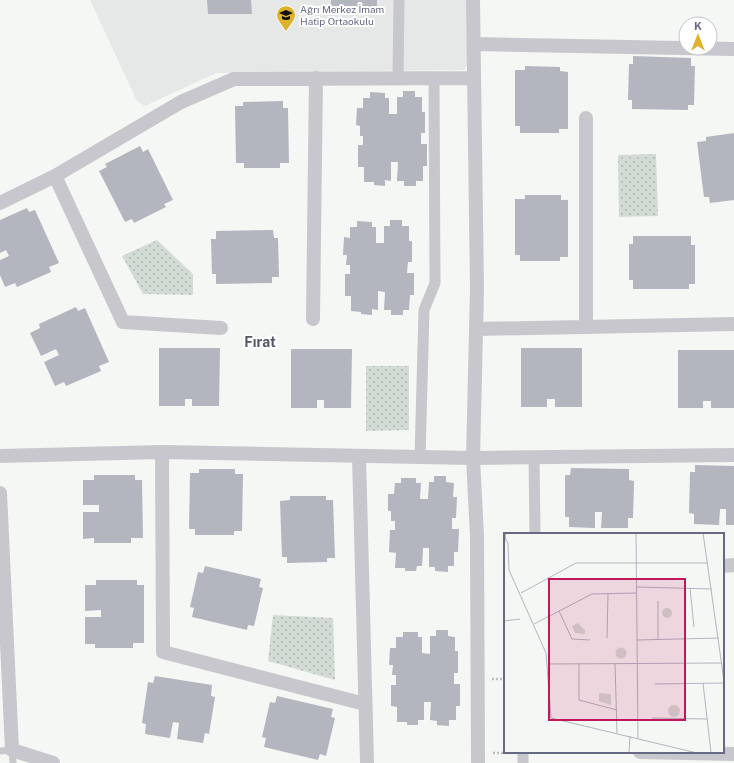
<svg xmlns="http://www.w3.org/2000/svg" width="734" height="763" viewBox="0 0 734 763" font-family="'Public Sans',sans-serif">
<defs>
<pattern id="park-dots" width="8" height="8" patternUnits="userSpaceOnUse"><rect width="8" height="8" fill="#d3dcd4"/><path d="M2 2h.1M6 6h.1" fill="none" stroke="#afb6b2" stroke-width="1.8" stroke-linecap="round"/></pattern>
</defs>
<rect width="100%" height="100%" fill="#f5f7f4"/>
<path fill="#e6e7e7" d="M90,0H467L468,64L464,70L216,73L145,106L137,101Z"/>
<path fill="url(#park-dots)" d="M656,154L658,216L619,217L618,155Z
M157,240L193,274V295L143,294L122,256Z
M366,366H409V430L366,431Z
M273,615L333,618L335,680L268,661Z"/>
<path fill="#b3b5bf" d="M207,0H251L252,14H208Z
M331,0H377V7H331Z
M633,56L691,58V66H695L694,105H688V110L632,109V100H628L629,64H633Z
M525,66L560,67V71L568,72V129H559V133H520V126H515V70H525Z
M403,91H415V97H422V112H425V133H421V144H427V166H423V181H416V186H404V181H397L398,162H391V181L385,180V186L374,185V182H364V167H358V145H363V136H360V126L356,125L357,108H363V98H370V92L385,93V98H389V114H397V97H403Z
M283,101V108H288L289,163H280V168H244V163H236L235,106H243V102Z
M734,133V200L710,203L709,197H704L697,142L706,141V137Z
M140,146L143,152L148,149L173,200L164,204L166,207L134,223L132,219L125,222L99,171L107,167L105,164Z
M525,195H561V200H568V257H560V261H520V255H515V199H525Z
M27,208L29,212L35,210L59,263L49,267L51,272L17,287L15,283L5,287L0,275V260L9,256L6,250L0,253V220Z
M390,220H402V226H409V241H412V262H408L407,273H414V295H410L409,310H403V315H391V310H384L385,292L378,291V310L372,309V315L361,314V312L351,311V296H345V274H350V265H346L347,255H343L344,237L350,238V227H357V221L372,222V227H376V243H384V226H390Z
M273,230L274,238H278L279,277H272V283L216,284V274H212L211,239H216V231Z
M633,236H691V245H695V284H689V289H633V280H629V244H633Z
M76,307L78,311L85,308L109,362L99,366L101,371L66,386L64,382L55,386L44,362L59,355L56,349L41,356L30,333L40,328L39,324Z
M159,348H220L219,406H192V399H185V406H159Z
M521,348H582V407H555V399H547V407H521Z
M291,349H352L351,408H324V400H317V408H291Z
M678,350H734V408H711V401H703V408H678Z
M695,465L734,466V525H726V509H720L719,525L694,524V514L689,513L690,472H695Z
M571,468L629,469V480L634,481L633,518H628V528H601L602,512H595V528L569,527V517H565V475H570Z
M199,469H235V474H243L242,531H234V535H195V529H189L190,473H199Z
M94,475H135V480H142L143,538H131V543H94V538L83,539V512H99V505H83V480H94Z
M434,476H446V482L454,483L453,497H457L456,518H452V529H459L458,552H454V566H448V572L435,571V567H429V548H423L422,566H417L416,571H405V568H395L396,553L389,552L390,530H395V521H391V511H388V494H394L395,483H401V478H416V483H421L420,499H428L429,482H434Z
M290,496H326V500H333L335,558H327V562L287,563V557H282L280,501L290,500Z
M205,566L261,579L259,587L263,588L254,626L248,625L247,630L192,617L194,608L190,607L198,572L203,573Z
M96,580H137V585H144V643H133V648H95V644H85V617H101V610L85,611V585H96Z
M436,630H448V636L455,637V651H458V673H454V684H460V706H456V720H449V726L437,725V721L430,720L431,702H424V720H418V725H407V722H397V707L391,706V685H396V675H392L393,665H389L390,648H396V637H403V632H418V637H422V653L430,654V636H436Z
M155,676L212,685L211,696L215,697L209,734L205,733L203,743L177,739L179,723L173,722L170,738L145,734L146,724L142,723L148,682L153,683Z
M277,696L333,709L331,717L335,718L326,756L320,754L318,760L264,747L266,738L262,737L270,702L275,703Z"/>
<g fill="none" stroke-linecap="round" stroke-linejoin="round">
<path stroke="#bebec2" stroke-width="2.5" stroke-dasharray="2 2" stroke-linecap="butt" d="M492,679H505
M493,753H510"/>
<path stroke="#c7c7cd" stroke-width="7" d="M0,751L12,750L13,763"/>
<path stroke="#c7c7cd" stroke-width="11" d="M398,78L399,0
M420,457L424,310L435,283L434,78
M534,457L535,534
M523,752V763"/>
<path stroke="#c7c7cd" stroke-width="14" d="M473,0L477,289L473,458L477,536L478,763
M474,44L734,49
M586,118V327
M55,176L123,322L221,328
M0,203L55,176L181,102L234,79L474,78
M313,319L316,78
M476,329L734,324
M162,452L163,652L365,704
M0,456L162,452L473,458L734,455
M359,456L367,763
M0,493L12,750L53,763
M723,566L734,565
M640,752L734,754"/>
</g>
<defs>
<g id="school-pin" transform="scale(1)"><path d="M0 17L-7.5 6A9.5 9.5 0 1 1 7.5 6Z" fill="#dfb22c" stroke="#fff"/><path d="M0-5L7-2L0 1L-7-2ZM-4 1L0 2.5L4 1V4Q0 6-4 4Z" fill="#111"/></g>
</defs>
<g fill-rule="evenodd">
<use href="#school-pin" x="286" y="15"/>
</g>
<g text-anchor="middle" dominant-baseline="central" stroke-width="4" stroke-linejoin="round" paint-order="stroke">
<g font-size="10" fill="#666884" stroke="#fff" text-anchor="start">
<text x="300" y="9">Ağrı Merkez İmam<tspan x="300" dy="12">Hatip Ortaokulu</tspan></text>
</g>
<g font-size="14" font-weight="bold" fill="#545569" stroke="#fff">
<text x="260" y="342">Fırat</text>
</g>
</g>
<g transform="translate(504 533)">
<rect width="220" height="220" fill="#f5f7f4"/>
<path d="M158 80a5 5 0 1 1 10 0a5 5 0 1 1-10 0ZM74,90L81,97V101L71,100L68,93ZM111.5 120a5.5 5.5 0 1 1 11 0a5.5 5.5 0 1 1-11 0ZM95,160L107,161V172L95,168ZM164 178a6 6 0 1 1 12 0a6 6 0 1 1-12 0Z" fill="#d3dcd4"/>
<path fill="none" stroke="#b3b5c0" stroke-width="1" d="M132,0L134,205M199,0L220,148M1,5L4,10L5,37L42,120L47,185L193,220M0,13L2,0M133,54L208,56M186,55L190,94M17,60L72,30H204M154,68V107M55,78L68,106L86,107M0,88L16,86M30,91L88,61L133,60M103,105L104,60M133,107L215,105M75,130V167L113,177M111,130L113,200M44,131L218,130M199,150L207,220M151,151L220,150M148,185L203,186M125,220L126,203"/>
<path fill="#c2185b" fill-opacity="0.15" stroke="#c2185b" stroke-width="2" d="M45,46H181V187H45Z"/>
<rect width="220" height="220" fill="none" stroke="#666884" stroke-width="2"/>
</g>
<g transform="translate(698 36)"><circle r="19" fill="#ffffff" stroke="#c2c3ce"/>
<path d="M0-3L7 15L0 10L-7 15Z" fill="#dfb22c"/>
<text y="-6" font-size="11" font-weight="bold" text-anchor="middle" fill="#666884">K</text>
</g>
</svg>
